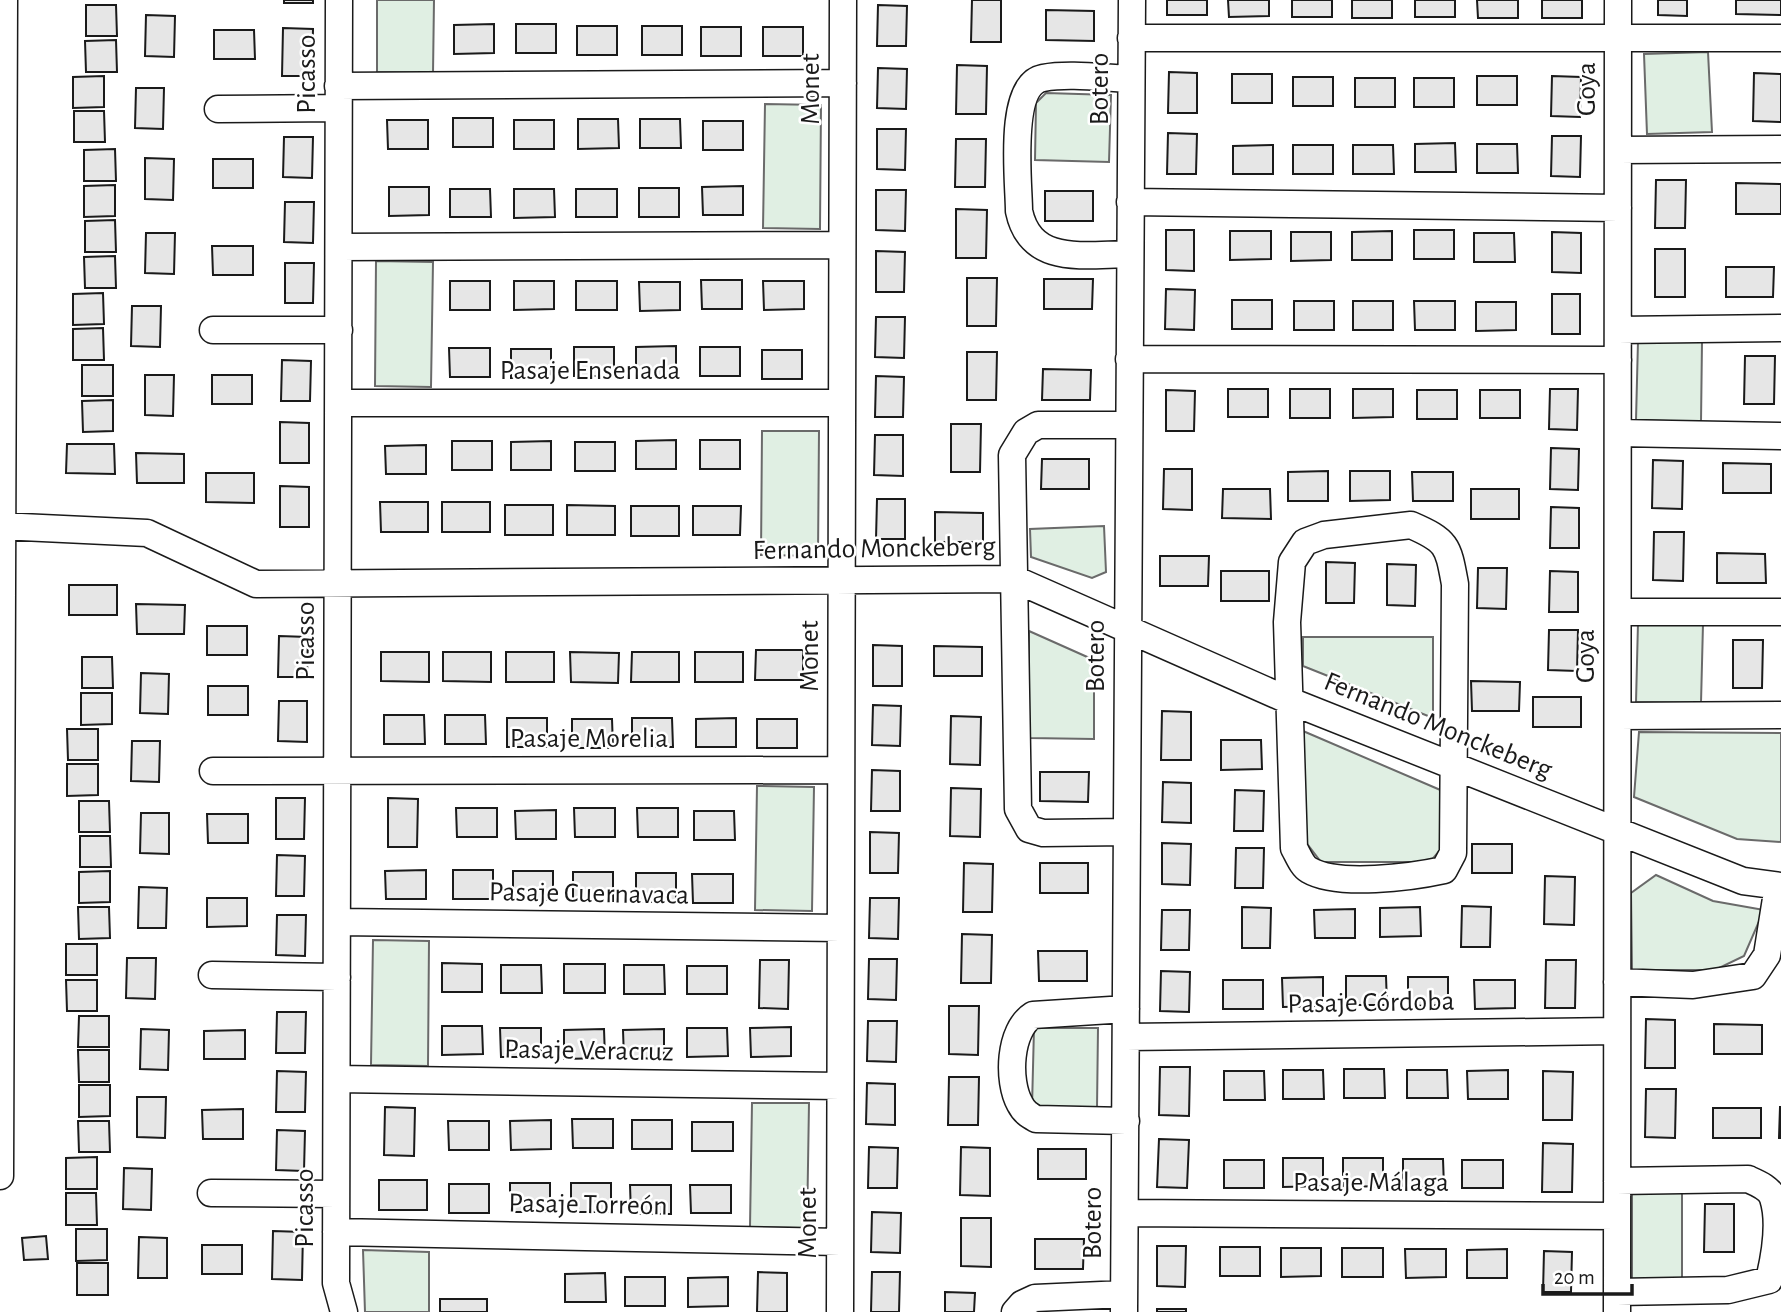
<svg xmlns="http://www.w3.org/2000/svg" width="1781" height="1312" viewBox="0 0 1781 1312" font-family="'Alegreya Sans',sans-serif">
<rect width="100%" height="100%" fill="#fff"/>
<path fill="#e0efe3" stroke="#6a6a6a" stroke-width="2" d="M377,0H434L433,73L377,72Z
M1708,52L1712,132L1647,134L1644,54Z
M1046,93L1111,95L1109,162L1035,160L1036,103Z
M765,104L821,105L820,229L763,228Z
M376,261L433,262L431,387L375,386Z
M1638,341L1702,342L1701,422L1636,420Z
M762,431H819L818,556L761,555Z
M1104,526L1106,572L1092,578L1031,557L1030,529Z
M1638,623L1703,624L1701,703L1636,702Z
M1029,631L1094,660V739L1029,738Z
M1303,637H1433V718L1303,666Z
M1303,731L1445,792L1441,849L1430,862H1321L1305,841Z
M1639,732L1781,733V842L1737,839L1634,797Z
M757,786L814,787L812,911L755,910Z
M1656,875L1713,901L1764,910L1744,956L1715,970H1632L1631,893Z
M373,940L429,941L428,1066L371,1065Z
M1034,1028H1098L1097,1108L1032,1107Z
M752,1103H809L807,1228L750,1227Z
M1682,1192V1279L1632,1280V1193Z
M363,1250L429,1252V1312H365Z"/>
<path fill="#e6e6e6" stroke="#1a1a1a" stroke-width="2" d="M284,0H313V3H284Z
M972,0H1001V42H971Z
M1167,0H1207V15H1167Z
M1228,0H1269V16L1229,17Z
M1292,0H1332V17H1292Z
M1352,0H1392V18H1352Z
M1415,0H1455V17H1415Z
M1477,0H1518V18H1478Z
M1542,0H1582V18H1542Z
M1658,0H1687V16L1658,15Z
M1736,0H1781V15L1736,14Z
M86,5H116L117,36H86Z
M878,5L907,6L906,46H877Z
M1046,10L1094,11V41L1046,40Z
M146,15L175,16L174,57L145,56Z
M494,24V53L454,54V25Z
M516,24H556V53H516Z
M577,26H617V55H577Z
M642,26H682V55H642Z
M701,27H741V56H701Z
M763,27H803V56H763Z
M283,28L313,29L312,76H282Z
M214,30H254L255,59H214Z
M116,40L117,72H86L85,41Z
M957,65L987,66L986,114H956Z
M878,68L907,69L906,109L877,108Z
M1169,72L1197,73V113H1168Z
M1754,73L1781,74V122L1753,121Z
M1232,74H1272V103H1232Z
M104,76V107L73,108V77Z
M1477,76H1517V105H1477Z
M1552,76L1581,77L1580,117L1551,116Z
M1293,77H1333V106H1293Z
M1355,78H1395V107H1355Z
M1414,78H1454V107H1414Z
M136,88H164L163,129L135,128Z
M74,111H104L105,142H74Z
M453,118H493V147H453Z
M578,119H618L619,148L578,149Z
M640,119H680L681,148H640Z
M387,120H428V149H388Z
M514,120H554V149H514Z
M703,121H743V150H703Z
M877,129H906L905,170L877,169Z
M1168,133L1197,134L1196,174H1167Z
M1552,136H1581L1580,177L1551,176Z
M284,137H313L312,178L283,177Z
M956,139H986L985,187H955Z
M1455,143L1456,172H1415V144Z
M1477,144H1517L1518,173H1477Z
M1273,145V174H1233V146Z
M1293,145H1333V174H1293Z
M1353,145H1393L1394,174H1353Z
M115,149L116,181H84V150Z
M145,158L174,159L173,200L145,199Z
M213,159H253V188H213Z
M1656,180H1686L1685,228H1655Z
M1736,183L1781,184V214H1736Z
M115,185V216L84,217V186Z
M743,186V215H703L702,187Z
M389,187H429V215L389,216Z
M639,188H679V217H639Z
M450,189H490L491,217H450Z
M514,189H554L555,217L514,218Z
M576,189H617V217H576Z
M876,190H906L905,231L876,230Z
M1045,191H1093V221H1045Z
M285,202H314L313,243L284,242Z
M956,209L987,210L986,258H956Z
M115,220L116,252H85V221Z
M1166,230H1194V271L1166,270Z
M1414,230H1454V259H1414Z
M1230,231H1271V259L1230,260Z
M1392,231V260H1352V232Z
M1291,232H1331V260L1291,261Z
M1552,232L1581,233V273L1552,272Z
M146,233H175L174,274L145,273Z
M1474,233H1514L1515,262H1474Z
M212,246H253V275H213Z
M1655,249H1685V297H1655Z
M876,251L905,252L904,292H876Z
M115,256L116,288H85L84,257Z
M285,263H314L313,303H285Z
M1726,267H1774L1773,297H1726Z
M967,278H997L996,326H967Z
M1044,279H1093L1092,309H1044Z
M701,280H742V309H702Z
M450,281H490V310H450Z
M514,281H554V309L514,310Z
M576,281H617V310H576Z
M763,281H804V309L764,310Z
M639,282H680V310L640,311Z
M1166,289L1195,290L1194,330L1165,329Z
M103,293L104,324L73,325V294Z
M1552,294H1580V334H1552Z
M1232,300H1272V329H1232Z
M1294,301H1334V330H1294Z
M1353,301H1393V330H1353Z
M1414,301H1455V330H1415Z
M1476,302H1516V330L1476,331Z
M132,306H161L160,347L131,346Z
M876,317H905L904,358L875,357Z
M103,328L104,360H73V329Z
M676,346V376H636V347Z
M574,347H614V376H574Z
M700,347H740V376H700Z
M449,348H490V377H450Z
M511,349H551V378H511Z
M762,350H802V379H762Z
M967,352H997L996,400H967Z
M1745,356H1775L1774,404H1744Z
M282,360L311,361L310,401H281Z
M82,365H113V396H82Z
M1043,369L1091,370L1090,400H1042Z
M145,375H174L173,416L145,415Z
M212,375H252V404H212Z
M876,376L904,377L903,417H875Z
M1228,389H1268V417H1228Z
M1290,389H1330V418H1290Z
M1353,389H1393V417L1353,418Z
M1550,389H1578L1577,430L1549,429Z
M1166,390L1195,391L1194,431H1166Z
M1417,390H1457V419H1417Z
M1480,390H1520V418H1480Z
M113,400V431L83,432L82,401Z
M280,422L309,423V463H280Z
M951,424H981L980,472H951Z
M875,435H903V476L874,475Z
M676,440V469H636V441Z
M700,440H740V469H700Z
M452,441H492V470H452Z
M551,441V470H511V442Z
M575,442H615V471H575Z
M67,444H114L115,474L66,473Z
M426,445V474H386L385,446Z
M1551,448L1579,449L1578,490L1550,489Z
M136,453L184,454V483H137Z
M1042,459H1089V489H1041Z
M1653,460L1683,461L1682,509L1652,508Z
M1723,463L1771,464V493H1723Z
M1164,469H1192V510L1163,509Z
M1328,471V501H1288V472Z
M1350,471H1390V500L1350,501Z
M1412,472H1453V501H1413Z
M206,473H254V503L206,502Z
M280,486L309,487V527H280Z
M1223,489H1270L1271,519L1222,518Z
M1471,489H1519V519H1471Z
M877,499H905V539H876Z
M380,502H428V532H381Z
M442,502H490V532H442Z
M505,505H553V535H505Z
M567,505L615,506V535H567Z
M631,506H679V536H631Z
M693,506H741L740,535H693Z
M1551,507L1579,508V548H1550Z
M935,512L983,513V542H935Z
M1654,532H1684L1683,581L1653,580Z
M1717,553L1765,554L1766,583H1717Z
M1160,556H1209L1208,586H1160Z
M1326,562L1355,563L1354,603H1326Z
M1387,564L1416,565L1415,606L1387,605Z
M1478,568H1507L1506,609L1477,608Z
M1221,571H1269V601H1221Z
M1550,571L1578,572V612H1549Z
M69,585H117V615H69Z
M136,604L185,605L184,634H137Z
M207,626H247V655H207Z
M1549,630H1578L1577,671L1548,670Z
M279,636L308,637L307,677H278Z
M1733,640H1763L1762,688H1733Z
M873,645L902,646V686H873Z
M934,646L982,647V676H934Z
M756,650H803V680H755Z
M381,652H429V682L381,681Z
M443,652H491V682L443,681Z
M506,652H554V682H506Z
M570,652L619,653L618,683L571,682Z
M632,652H679V682H631Z
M695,652H743V682H695Z
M82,657H112L113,688H82Z
M141,673L169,674L168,714L140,713Z
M1471,681L1520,682L1519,711H1472Z
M208,686H248V715H208Z
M81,693H112V724L81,725Z
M1533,697H1581V727H1533Z
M279,701H307V742L278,741Z
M873,705L901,706L900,746L872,745Z
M1162,711L1191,712V760H1161Z
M384,715H424L425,744H384Z
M445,715H485L486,744H445Z
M951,716L981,717L980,765L950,764Z
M507,718H547V747H507Z
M632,718H672L673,747H632Z
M736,718V747H696V719Z
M572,719H612L613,748H572Z
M757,719H797V748H757Z
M67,729H98V760H68Z
M1221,740H1261L1262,769L1221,770Z
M132,741H160L159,782L131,781Z
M67,764H98V795L67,796Z
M872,770L900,771V811H871Z
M1040,772H1089L1088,802L1040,801Z
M1163,782L1191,783V823L1162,822Z
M951,788L981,789L980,837L950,836Z
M1235,790L1264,791L1263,831H1234Z
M276,798H305L304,839H276Z
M388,798L418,799L417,847H388Z
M79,801H109L110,832H79Z
M456,808H497V837H457Z
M574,808H615V837H575Z
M637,808H678V837H638Z
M556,810V839H516L515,811Z
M694,811H734L735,840H694Z
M141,813H169V854L140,853Z
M207,814H248V843H208Z
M870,832L899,833L898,873H870Z
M80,836H110L111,867H80Z
M1162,843L1191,844L1190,885L1162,884Z
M1472,844H1512V873H1472Z
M1236,848H1264L1263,888H1235Z
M277,855L305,856L304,896H276Z
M964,863L993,864L992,912H963Z
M1040,863H1088V893H1040Z
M426,870V899H386L385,871Z
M453,870H493V899H453Z
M110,871V902L79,903V872Z
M513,871H553V900H513Z
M573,872H613V901H573Z
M636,873H676V902H636Z
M692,874H733V903H693Z
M1545,876L1575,877L1574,925L1544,924Z
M139,887L167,888L166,928H138Z
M207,898H247V926L207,927Z
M870,898H899L898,939L869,938Z
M1462,906L1491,907L1490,947H1461Z
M78,907H109L110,938L79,939Z
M1242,907L1271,908L1270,948H1242Z
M1420,907L1421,936L1380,937V908Z
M1355,909V938H1315L1314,910Z
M1162,910H1190L1189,950H1161Z
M277,915H306L305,956L276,955Z
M962,934L992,935L991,983H961Z
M66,944H97V975H66Z
M1038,951H1087V981H1039Z
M127,958H156L155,999L126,998Z
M869,959H897L896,1000L868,999Z
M760,960H789L788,1009L759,1008Z
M1546,960H1576L1575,1008H1545Z
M442,963L482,964V992H442Z
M564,964H605V993H564Z
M501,965H541L542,993H501Z
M624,965H664L665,994H624Z
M687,966H727V994H687Z
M1161,971L1190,972L1189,1012L1160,1011Z
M1346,976H1386L1387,1005H1346Z
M1323,977V1006L1283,1007L1282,978Z
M1408,977H1448V1005L1408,1006Z
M66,980H97V1011H67Z
M1223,980H1263V1009H1223Z
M1474,980H1515V1008L1475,1009Z
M949,1006H979L978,1055L949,1054Z
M277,1012H306L305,1053H276Z
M79,1016H109V1047H78Z
M1646,1019L1675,1020V1068H1645Z
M868,1021H897L896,1062L867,1061Z
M1714,1024L1762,1025V1054H1714Z
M442,1026H482L483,1054L442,1055Z
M791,1027V1056L751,1057L750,1028Z
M500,1028H541V1057H501Z
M687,1028H727L728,1056L687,1057Z
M141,1029L169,1030L168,1070L140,1069Z
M604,1029L605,1058L564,1059V1030Z
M664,1029V1058L624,1059L623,1030Z
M245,1030V1059H204V1031Z
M78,1050H109V1082H79Z
M1160,1067H1190L1189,1116L1159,1115Z
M1344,1069H1384L1385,1098H1344Z
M1283,1070H1323L1324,1099H1283Z
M1407,1070H1447L1448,1098H1407Z
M1508,1070V1099H1468L1467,1071Z
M277,1071L306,1072L305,1112H276Z
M1224,1071H1264L1265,1100H1224Z
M1543,1071L1573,1072L1572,1120H1543Z
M949,1077H979L978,1125H948Z
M867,1083L895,1084V1125L866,1124Z
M79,1085H110V1116L79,1117Z
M1646,1089H1676L1675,1138L1645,1137Z
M137,1097H166L165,1138L137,1137Z
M385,1107L415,1108L414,1156L384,1155Z
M1780,1107H1781V1138H1779Z
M1713,1108H1761V1138H1713Z
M243,1109V1139H203L202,1110Z
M572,1119H613V1148H573Z
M551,1120V1149L511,1150L510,1121Z
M632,1120H672V1149H632Z
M78,1121H109L110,1152H79Z
M448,1121H489V1150H449Z
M692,1122H733V1151H692Z
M277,1130L305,1131L304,1171L276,1170Z
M1159,1139L1189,1140L1187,1188L1157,1187Z
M1543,1143L1573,1144L1572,1192H1542Z
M869,1147L898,1148L897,1188H868Z
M961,1147L990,1148V1196L960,1195Z
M1038,1149H1086V1179H1038Z
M97,1157V1189H66V1158Z
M1283,1158H1323V1186L1283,1187Z
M1343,1158H1383V1186L1343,1187Z
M1403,1159H1443L1444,1187H1403Z
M1224,1160H1264V1188H1224Z
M1462,1160H1503V1188H1462Z
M124,1168L152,1169L151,1210L123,1209Z
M379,1180H427V1210H379Z
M510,1183H550V1212H510Z
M571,1183H611V1212H571Z
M449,1184H489V1213H449Z
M630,1185H671V1214H631Z
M690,1185H731V1213H691Z
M66,1193H96L97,1225H66Z
M1705,1204H1734V1252H1704Z
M872,1212L901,1213L900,1253L871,1252Z
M961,1218H991V1267L961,1266Z
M76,1229H107V1260L76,1261Z
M273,1231L303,1232L302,1280L272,1279Z
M46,1236L48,1259L24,1260L22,1238Z
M139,1237L167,1238V1278H138Z
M1035,1239H1084L1083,1269H1035Z
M202,1245H242V1274H202Z
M1157,1246H1186L1185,1287L1157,1286Z
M1220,1247H1260V1276H1220Z
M1281,1248H1321V1276L1281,1277Z
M1342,1248H1383V1277H1342Z
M1405,1249H1446V1277L1406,1278Z
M1507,1249V1278H1467V1250Z
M1544,1251L1572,1252L1571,1292H1543Z
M77,1263H108V1295H77Z
M758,1272L787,1273V1312H757Z
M872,1272H900L899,1312H871Z
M605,1273L606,1302H565V1274Z
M625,1277H665V1306H625Z
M728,1277V1306L688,1307V1278Z
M945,1292L975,1293L974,1312H945Z
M440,1299H487V1312H440Z
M1157,1309H1186V1312H1157Z"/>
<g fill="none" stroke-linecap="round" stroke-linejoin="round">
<g stroke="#1a1a1a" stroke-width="29">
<path id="minor" d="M339,0L336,1283L344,1312
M1131,38H1781
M338,86L843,83
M218,109L338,108
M1618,150L1781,149
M1130,202L1618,208
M339,247L842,245
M1130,254C1086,254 1031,267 1019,211C1019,183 1007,85 1043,78C1070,73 1103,78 1131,79
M213,330H339
M1618,330L1781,328
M1129,359L1618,360
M338,403H842
M1618,433L1781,436
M1411,525C1448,541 1448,546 1455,584L1453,853L1444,870C1412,877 1338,887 1309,870C1302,866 1298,855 1294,848L1287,622L1292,562L1305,542L1324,535Z
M0,526L147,533L256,584L1014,579L1290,701L1743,881L1781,886
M1618,612H1781
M1618,716L1781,715
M213,771L841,770
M1127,832L1043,833L1029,829L1018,809L1012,455L1026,432L1038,425H1129
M337,922L840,928
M212,975L337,977
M1617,982L1693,985L1753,976L1767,955L1778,886
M1126,1037L1617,1031
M337,1079L840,1086
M1126,1121L1036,1119C1029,1115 1024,1112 1020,1104C1007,1081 1009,1030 1033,1015L1126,1009
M0,1176L4,0
M211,1193L336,1194
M1125,1213L1617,1216
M336,1232L840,1242
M1617,1292L1728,1290L1769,1280C1775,1255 1781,1223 1773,1198C1770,1188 1757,1183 1748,1179L1617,1181
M840,1312L843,0
M1015,1312L1022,1304L1035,1298L1124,1294
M1124,1312L1132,0
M1617,1312L1618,0"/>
</g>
<use href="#minor" stroke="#fff" stroke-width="26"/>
</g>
<g text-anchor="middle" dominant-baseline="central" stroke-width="5" stroke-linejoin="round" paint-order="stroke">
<g font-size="28" fill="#1a1a1a" stroke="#fff">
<text transform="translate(307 74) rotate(-90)">Picasso</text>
<text transform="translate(811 89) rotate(-90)">Monet</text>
<text transform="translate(1100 89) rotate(-90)">Botero</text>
<text transform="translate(1587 89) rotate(-90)">Goya</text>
<text x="590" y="371">Pasaje Ensenada</text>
<text transform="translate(874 549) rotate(-1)">Fernando Monckeberg</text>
<text transform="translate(306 641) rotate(-90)">Picasso</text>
<text transform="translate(810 656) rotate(-90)">Monet</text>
<text transform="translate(1096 656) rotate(-90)">Botero</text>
<text transform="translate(1586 656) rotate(-90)">Goya</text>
<text transform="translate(1438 726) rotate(22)">Fernando Monckeberg</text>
<text x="589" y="739">Pasaje Morelia</text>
<text transform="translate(589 894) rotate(1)">Pasaje Cuernavaca</text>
<text transform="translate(1371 1003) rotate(-1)">Pasaje Córdoba</text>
<text transform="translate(589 1051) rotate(1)">Pasaje Veracruz</text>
<text x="1371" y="1183">Pasaje Málaga</text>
<text transform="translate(588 1205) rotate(1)">Pasaje Torreón</text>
<text transform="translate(305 1208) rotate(-90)">Picasso</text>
<text transform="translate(808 1223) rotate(-90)">Monet</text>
<text transform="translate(1093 1223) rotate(-90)">Botero</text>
</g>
</g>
<path d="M1543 1284v10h89v-10" fill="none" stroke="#1a1a1a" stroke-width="3.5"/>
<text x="1554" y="1284" font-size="21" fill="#1a1a1a" stroke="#ffffff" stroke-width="5" paint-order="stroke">20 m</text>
</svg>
